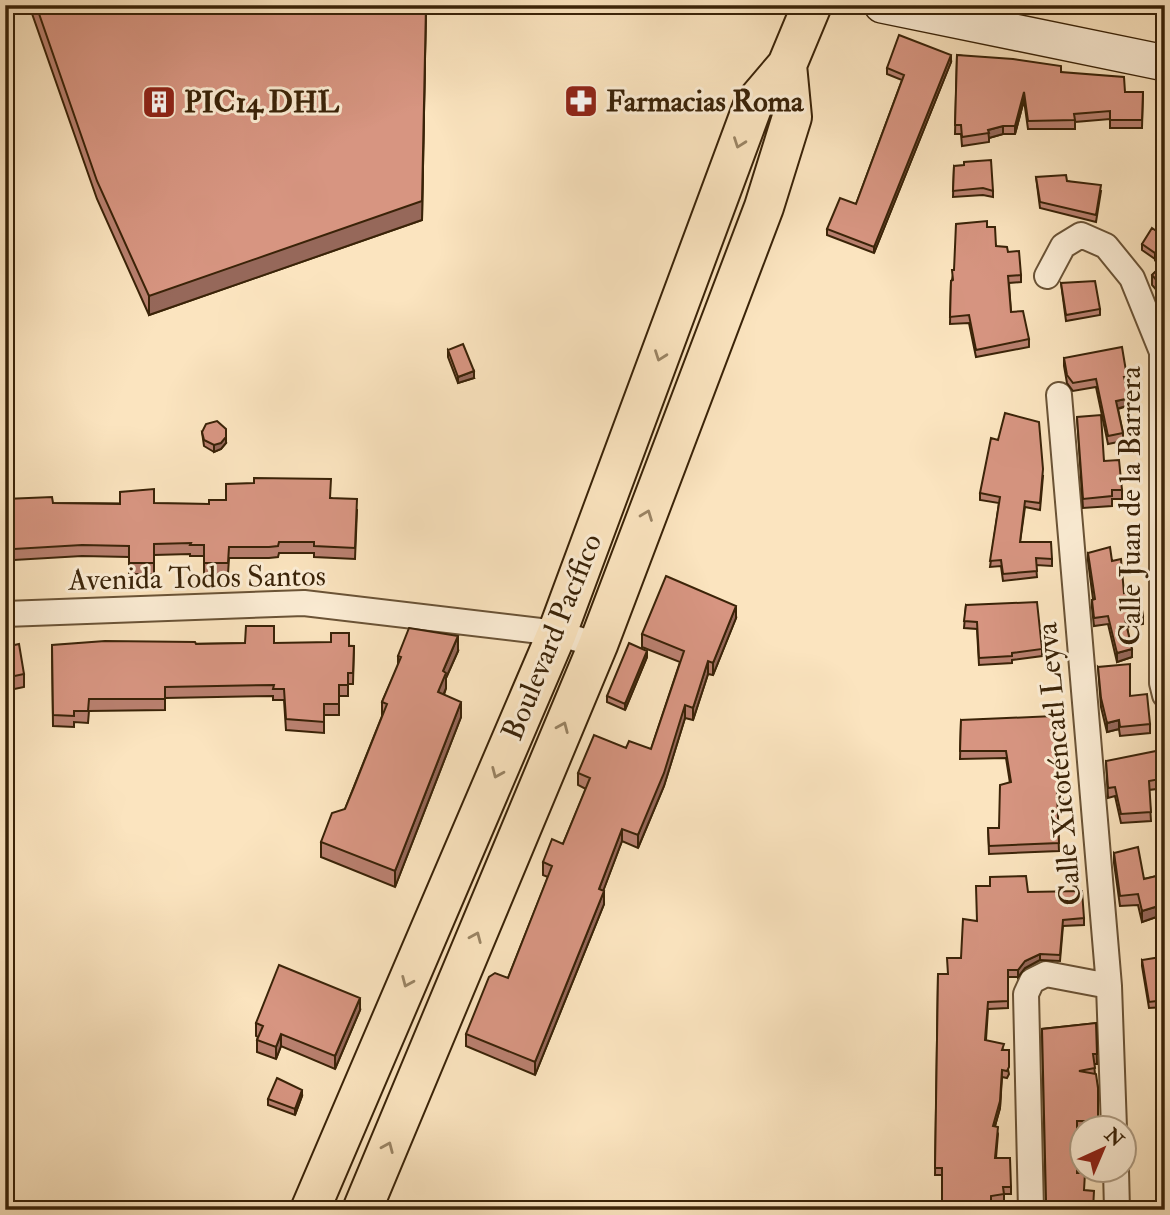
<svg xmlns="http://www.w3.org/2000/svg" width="1170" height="1215" viewBox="0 0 1170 1215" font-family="'IM FELL Double Pica',serif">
<rect width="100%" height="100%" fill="#fbe4bf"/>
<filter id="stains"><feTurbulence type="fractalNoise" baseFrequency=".00286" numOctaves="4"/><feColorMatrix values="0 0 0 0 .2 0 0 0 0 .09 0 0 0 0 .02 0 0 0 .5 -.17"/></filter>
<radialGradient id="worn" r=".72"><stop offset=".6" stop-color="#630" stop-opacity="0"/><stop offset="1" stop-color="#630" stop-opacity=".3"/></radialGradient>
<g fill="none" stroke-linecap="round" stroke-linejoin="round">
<g stroke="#6a5336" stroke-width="28">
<path id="street" d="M1047,276L1063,246L1081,235L1106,246L1132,278L1162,352V683L1165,695
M1059,395L1109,986L1114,1128
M5,614L304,603L557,633L598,645
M1116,1170L1117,1210
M1031,1210L1026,994L1032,981L1046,974L1109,986"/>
</g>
<g stroke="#3a2308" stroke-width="38">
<path id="secondary" d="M882,5L1165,63"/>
</g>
<g stroke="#3a2308" stroke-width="42">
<path id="primary" d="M310,1210L557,633L753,105L787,65L812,5
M362,1210L598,645L764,207L792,117L787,65"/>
</g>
<use href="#street" stroke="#fcedd5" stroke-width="24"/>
<use href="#secondary" stroke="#fcedd5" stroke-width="35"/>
<use href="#primary" stroke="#fbe4bf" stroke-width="38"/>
</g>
<path fill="#b9806f" stroke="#3a2308" stroke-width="2" d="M29,5H426L422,220L149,315L97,199Z
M957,55L1061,72L1125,92H1143L1142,128H1110V119L1075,122V129H1028L1024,100L1015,134H1003L989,138V142L962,146L961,134H955Z
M951,62L874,253L827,235V229L856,204L902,80L887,74V68Z
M954,166L993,191V197L983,195L953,197Z
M1036,177L1067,181L1101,191L1096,222L1040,208Z
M987,227L996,246L1008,252L1021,275V282L1009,283L1011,312L1029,339V347L976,357L969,323L950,324L951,281L952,280L954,270Z
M1165,237L1155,259L1142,250V244Z
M1165,263V300L1152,285V275Z
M1061,283L1100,309V315L1066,321Z
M448,350L474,378L458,383L448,357Z
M1064,358L1127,377V385H1126L1130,405L1118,409L1123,433V441L1108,444L1096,387L1073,391L1067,383L1064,366Z
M1077,417L1122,490V499H1112V506L1083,508Z
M202,432L226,443L221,449L214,452L204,446Z
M1043,476L1040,510L1025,507L1020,542L1052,559V566L1036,565L1037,577L1003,581L1001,566L990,567L999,503L980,500V493Z
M331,498L357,510L355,559L314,557V553H279L278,557L269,558H229L228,574H204V556H190V554L154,555V574H129V557L82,556L14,560L13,558L5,559V499L53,503L209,504Z
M1088,553L1112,561L1124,593L1143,616V624L1127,627L1132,657L1117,662L1108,624L1094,626L1092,608V600L1093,599L1088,561Z
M966,605L1042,649V656L1012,660V663L979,665L977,629L964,628Z
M736,618L713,675L708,674L693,720L685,718L664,786L638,848L622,841L603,891L604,904L535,1075L466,1046V1034L508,978L548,877L543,875V862L563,844L586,789L578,785V773L626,748L651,749L680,662L642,647V634Z
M274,643L354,646L353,684H348V696H339V715H324V733L286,730L284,700H273V696L165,698V710L89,711L88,723L74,722V727L53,726L52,645Z
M5,647L24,674V687L5,691Z
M458,651L446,678V688L444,695L461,717L395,887L321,857V842L345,809L382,716V702L398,666V656Z
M647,657L625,710L607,702V696Z
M1098,667L1130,696L1150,724V733L1120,736L1119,729L1107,732L1101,707Z
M961,720L1058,763L1063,792V800H1057L1059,851L989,854L988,828H999L1010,783L1006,758L960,759Z
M1106,761L1165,771V788L1149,790L1151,821L1121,823L1115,796L1108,798Z
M1114,853L1144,879L1165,874V914L1142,922L1138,905L1120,906L1114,863Z
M1028,892L1084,918V925L1063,926L1060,961L1040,960L1025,968L1018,977H1008V1008L988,1009L986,1040L1004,1050L1009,1074L1007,1078L1002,1077L1000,1108L995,1126L998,1134L996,1158L1011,1187V1194H1004V1201L942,1208V1175H935L938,974H948L961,958L977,921Z
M1142,960L1165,979V1007L1149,1008L1142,966Z
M360,1010L335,1069L281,1046L276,1059L257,1052V1040L258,1037L256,1036V1023Z
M1096,1023L1097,1064H1094L1095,1074L1098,1088V1128H1082V1131H1077L1046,1201L1042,1029Z
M302,1096L295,1115L268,1105V1099Z"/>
<path fill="#96685a" stroke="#3a2308" stroke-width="2" d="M426,5L422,220L149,315V296Z
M951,55V62L874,253V247Z
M1024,92V100L1015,134V126Z
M1003,126V134L989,138L988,130Z
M1165,239V245L1155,259V253Z
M8,276V288L5,290V278Z
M474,371V378L458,383V377Z
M1130,398V405L1116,409V401Z
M226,437V443L221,449L214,452V445Z
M736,606V618L713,675V663Z
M458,636V651L446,678V688L438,708V692L443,671Z
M1132,649V657L1117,662V653Z
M647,651V657L625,710V704Z
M708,661V674L693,720V708Z
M461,702V717L395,887V871Z
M685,705V718L664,786L638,848V835Z
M1119,720V729L1107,732V723Z
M622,829V841L599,902V889Z
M604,891V904L535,1075V1062Z
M1165,904V914L1142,922V911Z
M1040,954V960L1025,968L1018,977V970L1025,961Z
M360,998V1010L335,1069V1056Z
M281,1034V1046L276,1059V1047Z
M1002,1070L1000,1108L993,1133V1126Z
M302,1090V1096L295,1115V1109Z"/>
<path fill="#d79581" stroke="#3a2308" stroke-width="2" d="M36,5H426L422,201L149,296L97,181Z
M899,35L951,55L874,247L827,229L840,198L856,204L904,75L887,68Z
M957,55L1013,59L1061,66V72L1124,77L1125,92H1143L1142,120H1110V111L1074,114L1075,120L1028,121L1024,92L1015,126H1003L988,130L989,133L962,137L961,125H955Z
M991,160L993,191L983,188L953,191L954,166L964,165V162Z
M1066,175L1067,181L1101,185L1096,215L1040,202L1036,177Z
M987,221V227H995L996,246L1007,247L1008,252L1019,251L1021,275L1008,276L1011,312L1023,311L1029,339L976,350L969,315L950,317L951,281L953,280L952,270H954L956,224Z
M1152,228L1165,237V239L1155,253L1142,244Z
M1164,263H1165V290L1152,275Z
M1095,281L1100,309L1066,315L1061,283Z
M463,344L474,371L458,377L448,350Z
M1122,347L1127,377H1124L1130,398L1116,401L1123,433L1108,436L1096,379L1073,383L1067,375L1064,358Z
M1005,413L1039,422L1043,469L1040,503L1025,501L1020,542H1051L1052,559L1036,558L1037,571L1003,574L1001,560L990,561L1000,497L980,493L991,438L998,440Z
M1101,415L1104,461L1119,460L1122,490H1112V496L1083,499L1077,417Z
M217,421L226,429V437L221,443L214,445L204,440L202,432L206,424Z
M254,478L331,479L330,498L357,499L355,548L314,546V542H279L278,546L269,547H229L228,563H204V545H190L191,543L154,544V563H129V546L82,545L14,549L13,547L5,548V499L52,497L53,503L120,504V492L154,489V503L209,504V500H226V484L254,483Z
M1110,547L1112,561L1121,559L1124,593L1139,591L1143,616L1125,619L1132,649L1117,653L1108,616L1094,618L1092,600L1095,599L1088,553Z
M666,576L736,606L713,663L708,661L693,708L685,705L664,773L638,835L622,829L599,889L604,891L535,1062L466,1034L489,977L495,973L508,978L552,866L543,862L552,839L563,844L590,778L578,773L594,735L626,748L629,741L651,749L684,651L642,634Z
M1037,602L1042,649L1012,653V656L979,658L977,622L964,621L966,605Z
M246,626H274V643L331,642V633H349V646H354L353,673H348V685H339V704H324V722L286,719L284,689H273L274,685L165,687V699H89L88,711H74V716L53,715L52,645L105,641L195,642L196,644L245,643Z
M409,628L458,636L443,671L446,673L438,692L461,702L395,871L321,842L332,813L345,809L354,787L387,704L382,702L401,657L398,656Z
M629,643L647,651L625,704L607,696Z
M19,644L24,674L5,678V647Z
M1130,664V696L1147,694L1150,724L1120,727L1119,720L1107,723L1101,698L1098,667Z
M1054,716L1058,763H1062L1063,792H1057L1059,843L989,846L988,828H999L1000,785L1011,782L1006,751H960L961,720Z
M1161,750L1165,771V778L1149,781L1151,812L1121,814L1115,787L1108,788L1106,761Z
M1138,847L1144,879L1165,874V904L1142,911L1138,894L1120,896L1114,853Z
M1026,876L1028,892L1082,891L1084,918L1063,920L1060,955L1040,954L1025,961L1018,970H1008V1001L988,1002L985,1040L1004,1044L1002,1050H1009V1067L1007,1071L1002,1070L1000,1101L993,1126L998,1127L995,1158H1010L1011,1187H1003L1004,1194L991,1196V1210H940V1208H942V1168H935L938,974H948L947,958H961L963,919L977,921L976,886H990V877Z
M1161,957L1165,979V1000L1149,1002L1142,960Z
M279,965L360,998L335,1056L281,1034L276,1047L257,1040L263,1026L256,1023Z
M1096,1023L1097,1054H1093L1095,1068L1079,1071L1096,1074L1098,1088V1121H1077V1173H1085L1084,1190L1094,1191L1093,1210H1045L1046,1200L1042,1029Z
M277,1078L302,1090L295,1109L268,1099Z
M1136,1201L1162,1202V1210H1136Z"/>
<defs><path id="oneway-chevron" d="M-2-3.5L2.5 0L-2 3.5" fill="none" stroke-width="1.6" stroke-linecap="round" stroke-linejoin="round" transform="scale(1.75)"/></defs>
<g stroke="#9a8464">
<use href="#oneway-chevron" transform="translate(739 143) rotate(110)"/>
<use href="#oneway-chevron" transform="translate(660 356) rotate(110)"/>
<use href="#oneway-chevron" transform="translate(647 515) rotate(-69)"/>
<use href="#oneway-chevron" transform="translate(563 727) rotate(-67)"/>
<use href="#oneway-chevron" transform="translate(497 773) rotate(113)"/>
<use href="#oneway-chevron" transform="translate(476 937) rotate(-67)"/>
<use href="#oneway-chevron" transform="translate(407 982) rotate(113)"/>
<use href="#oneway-chevron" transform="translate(388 1147) rotate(-67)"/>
</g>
<defs>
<g id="pharmacy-square" transform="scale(1.75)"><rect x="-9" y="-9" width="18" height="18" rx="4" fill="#8f2418" stroke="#fcedd5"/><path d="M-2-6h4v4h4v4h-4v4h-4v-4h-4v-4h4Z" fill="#fff"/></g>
<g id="building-square" transform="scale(1.75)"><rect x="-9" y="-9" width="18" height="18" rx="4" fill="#8f2418" stroke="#fcedd5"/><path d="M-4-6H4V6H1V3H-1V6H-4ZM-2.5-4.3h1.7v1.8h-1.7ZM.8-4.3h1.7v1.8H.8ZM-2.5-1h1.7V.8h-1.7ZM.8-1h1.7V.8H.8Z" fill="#fff"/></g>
</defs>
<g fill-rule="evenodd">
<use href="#pharmacy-square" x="581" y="101"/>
<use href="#building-square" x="159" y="102"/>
</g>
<g text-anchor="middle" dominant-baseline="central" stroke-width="6" stroke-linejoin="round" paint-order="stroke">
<g font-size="30" font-weight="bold" fill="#3a2308" stroke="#fcedd5" text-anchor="start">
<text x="606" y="101">Farmacias Roma</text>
<text x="184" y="102">PIC14 DHL</text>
</g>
<g font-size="30" fill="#3a2308" stroke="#fcedd5">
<text transform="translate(1130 506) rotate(-90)">Calle Juan de la Barrera</text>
<text transform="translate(197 578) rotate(-1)">Avenida Todos Santos</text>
<text transform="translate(552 637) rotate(-68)">Boulevard Pacífico</text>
<text transform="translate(1059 764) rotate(-95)">Calle Xicoténcatl Leyva</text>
</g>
</g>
<rect width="1170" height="1215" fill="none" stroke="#fbe4bf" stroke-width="28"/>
<rect x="7" y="7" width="1156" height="1201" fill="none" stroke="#3a2308" stroke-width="3.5"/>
<rect x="14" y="14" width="1142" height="1187" fill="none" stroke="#3a2308" stroke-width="2"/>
<g transform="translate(1103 1149) rotate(44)"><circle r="33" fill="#fcedd5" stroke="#ae9c83" stroke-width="2"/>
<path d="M0-5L12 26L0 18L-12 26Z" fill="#8f2418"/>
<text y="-10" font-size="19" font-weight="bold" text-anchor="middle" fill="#3a2308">N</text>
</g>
<rect width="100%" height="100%" filter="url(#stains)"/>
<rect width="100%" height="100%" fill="url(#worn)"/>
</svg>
